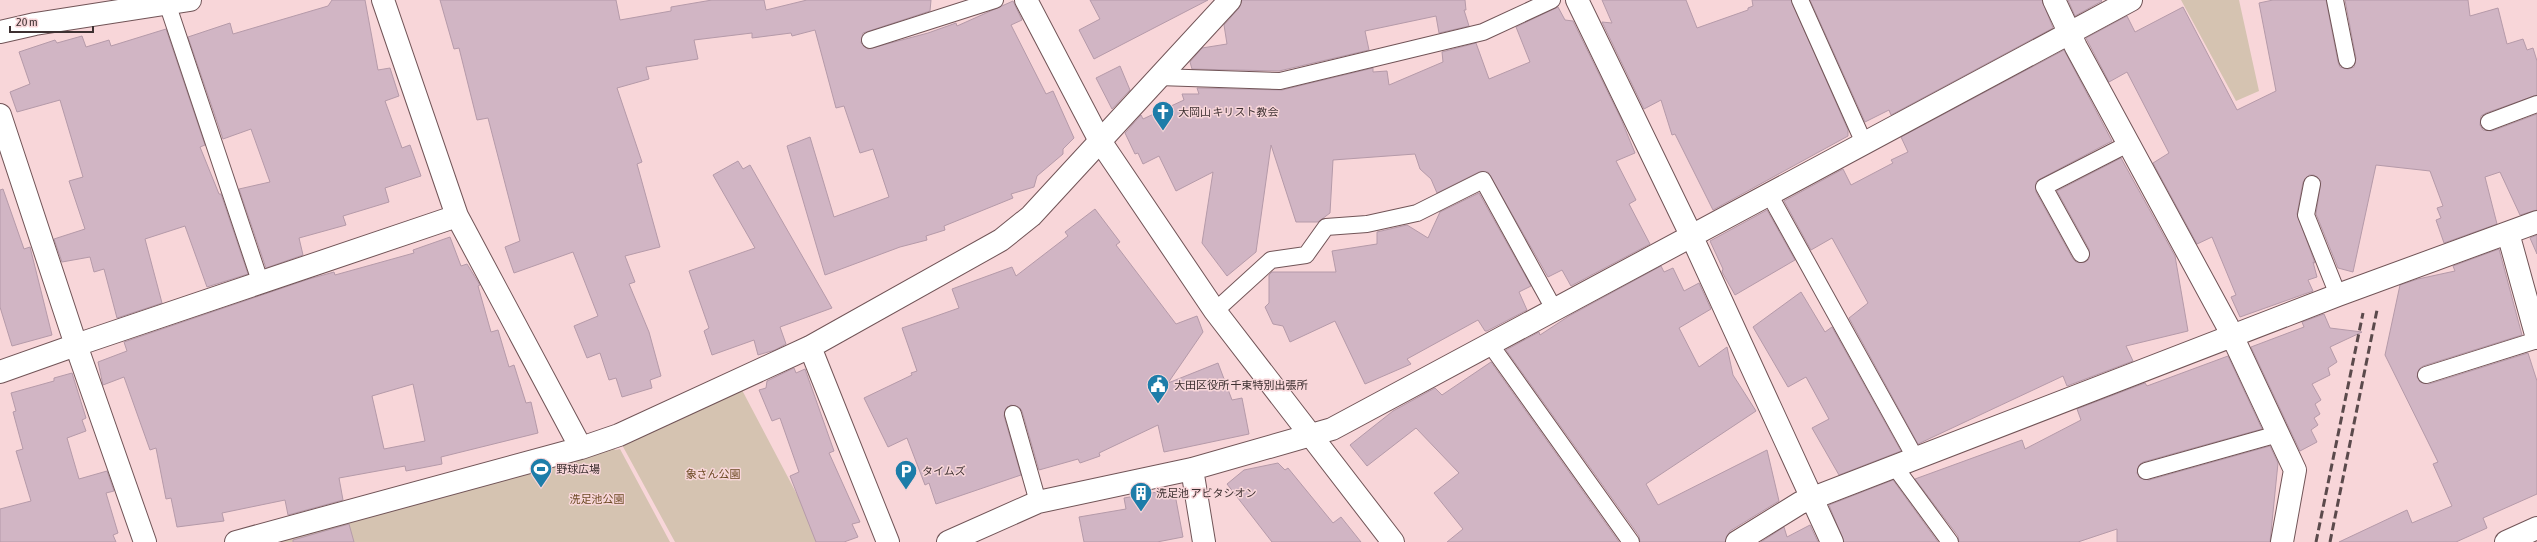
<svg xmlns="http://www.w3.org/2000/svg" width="2537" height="542" viewBox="0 0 2537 542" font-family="'Asap Condensed','Noto Sans JP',sans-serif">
<rect width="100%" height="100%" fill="#f8d6d9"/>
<path fill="#d5c3b1" d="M2181,0H2239L2259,91L2236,101Z
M742,390L822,542H675L621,443Z
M612,444L615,450L620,449L670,542H278Z"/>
<path fill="#d1b5c4" stroke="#b59aa9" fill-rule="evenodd" d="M332,0H365L378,70L390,68L399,96L385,101L402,148L410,145L421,176L385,188L389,202L343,216L346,225L299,238L303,255L266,268L239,189L270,182L251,129L223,139L188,37L230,23L233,34L328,6Z
M440,0H616L620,20L671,11V7L712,0H764L766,10L807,0H931L930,11L863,33L861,43L868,49L928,33L956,23L957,26L1013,1L1022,20L1011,25L1046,94L1053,91L1074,138L1063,149V154L1037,176L1034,187L1011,194L1013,198L944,226L945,230L926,236L927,240L900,247L825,275L787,146L810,137L834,217L889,197L873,149L860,153L844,106L836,108L815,30L792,36L791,33L752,38V33L694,40L698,59L646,67L649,79L617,88L642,162L637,164L660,247L625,256L635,282L629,284L649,332L661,376L650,380L652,388L622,397L616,378L609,380L600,353L587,358L574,326L598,316L573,252L514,273L505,247L520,241L488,118L477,120L459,48L454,49Z
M1090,0H1208L1094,59L1079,30L1100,19Z
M1242,0H1465L1466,10H1464L1469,26L1439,33L1436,16L1365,31L1369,50L1279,71L1192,69L1190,62L1202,48L1227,44L1224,25L1239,8Z
M1602,0H1686L1697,28L1748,10V8L1753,6L1752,0H1791L1848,130V136L1713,210L1675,134L1672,135L1661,100L1644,109L1602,22L1612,23Z
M1810,0H2042L2053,28L1891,115L1889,110L1865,122Z
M2068,0H2101L2102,1L2075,16Z
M2273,0H2326L2338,62L2340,67L2348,69L2354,67L2356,58L2345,0H2468L2470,16L2498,8L2507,44L2523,39L2527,50L2533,48L2537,61V95L2486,113L2481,116L2480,125L2483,130L2492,131L2537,114V210L2520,215L2500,172L2485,177L2497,224L2444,243L2436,220L2441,218L2437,208L2443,206L2430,171L2376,165L2353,272L2338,268L2316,214L2321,181L2314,175H2309L2303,182L2297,214L2315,263L2313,262L2317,277L2308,280L2313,291L2240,317L2231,297L2236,295L2212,237L2197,244L2153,163L2169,153L2127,72L2109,82L2086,38L2127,16L2135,32L2183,7L2237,110L2276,91L2259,3Z
M1558,7L1565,20L1573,21L1621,119L1635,153L1616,161L1636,200L1629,204L1650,244L1571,286L1562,270L1548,277L1488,172H1479L1437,193L1431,179L1420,169L1415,154L1333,160L1330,213L1318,222H1296L1271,145L1256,252L1227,276L1202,243L1213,172L1176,191L1159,156L1143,164L1138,153L1135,154L1125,133L1141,115L1143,119L1184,100L1182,94H1199L1197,88L1282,90L1373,68V72L1387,71L1389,85L1443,62L1442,52L1476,43L1489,79L1530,62L1516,27Z
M166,29L205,145L200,147L219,194H221L248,274L207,287L185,226L145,239L162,303L117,318L104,269L94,272L90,257L62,262L54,239L85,229L69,181L83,177L60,100L17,112L10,92L30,84L19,52L55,40L57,43L82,36L86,47L109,40L111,46Z
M2064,50L2112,141L2040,179L2036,182V192L2073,259L2076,262H2085L2089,259V249L2057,191L2121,158L2175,256L2188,331L2126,346L2133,361L2067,386L2063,376L1918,444L1849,318L1868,303L1832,238L1811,250L1784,201L1843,169L1851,185L1893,163L1891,160L1908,152L1901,137Z
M1120,66L1130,90L1112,109L1096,78Z
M738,161L743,169L750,165L832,308L780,327L786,344L775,350L758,355L754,340L712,355L704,331L709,328L689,271L755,248L713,175Z
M3,189L24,249L30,247L52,335L12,346L0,307V190Z
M1479,193L1531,286L1519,292L1527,310L1487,331H1485L1478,320L1407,359L1411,364L1365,384L1335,321L1290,342L1283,326L1273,324L1265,307L1269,303V275L1272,272H1336L1332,251L1377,244V232L1407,225L1428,238L1440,212Z
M1095,209L1120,242L1116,245L1176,324L1197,316L1203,332L1168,383L1218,363L1232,400L1242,398L1249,434L1164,452L1158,425L1099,453L1100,456L1080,463L1078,459L1039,470L1022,411L1019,407L1011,405L1006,408L1004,416L1021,475L936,504L929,483L925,485L907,438L888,447L864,398L912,375L911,373L917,371L902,328L959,308L952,289L1012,267L1016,276L1068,236L1065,232Z
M1767,210L1795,260L1735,295L1722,272L1723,269L1710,241Z
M2537,235V254L2530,238Z
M450,237L461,266L467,264L480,285L478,286L491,332L498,330L509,367L514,365L526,403L531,402L538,433L441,457L442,464L406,471L405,466L339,478L343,500L288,515L285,500L222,513L224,521L177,527L171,498L166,499L156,448L150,450L124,377L103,385L98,362L127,351L124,342L309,279L334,272L335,275L414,253L413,250ZM413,384L425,441L384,449L372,396Z
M2499,249L2522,335L2423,366L2419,369L2417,377L2420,382L2429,384L2528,353L2537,381V494L2483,518L2487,528L2456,542H2339L2407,510L2412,523L2452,506L2433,464L2438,462L2385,355L2400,285L2418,279L2455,271L2453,266Z
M1661,266L1664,272L1673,268L1684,291L1699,283L1711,309L1679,328L1699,367L1727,347L1733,375L1756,411L1646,484L1658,505L1767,450L1779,501L1730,531L1725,542H1640L1639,536L1506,350L1539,332L1540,335L1569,316Z
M1801,292L1825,332L1832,327L1901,451L1839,475L1812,428L1829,419L1806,377L1788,387L1753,327Z
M2324,314L2330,328L2362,332L2330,347L2337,362L2328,368L2330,375L2312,384L2321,400L2315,404L2320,414L2314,418L2318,425L2311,430L2317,442L2300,451L2251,347L2304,327L2302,322Z
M2228,356L2262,429L2143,462L2139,465L2137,473L2140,478L2149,480L2270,446L2278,463L2270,542H2117V529L2078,542H1959L1958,536L1915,479L2022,440L2025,449L2081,420L2077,409L2145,383L2147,386Z
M1491,362L1619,542H1447L1463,529L1434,493L1459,473L1416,428L1367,466L1350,445L1393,411L1435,388L1442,395Z
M794,368L796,373L805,369L834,451L829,453L860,522L852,524L858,537L844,542H816L790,476L799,472L780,418L772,421L759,390L766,388L767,381Z
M72,373L86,418L82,420L86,431L67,438L79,479L107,471L114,491L106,493L118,533L113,535L116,542H0V509L31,501L16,451L23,449L13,412L16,411L11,393L54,381V378Z
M1278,463L1285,470L1288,468L1333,523L1341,517L1361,542H1272L1227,484L1244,470Z
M1893,480L1938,542H1844L1829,505Z
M1174,489L1183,537L1157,542H1084L1079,517L1126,509L1124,498Z
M349,524L354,542H293V540Z
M1810,525L1818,542H1761L1784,527L1787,537Z"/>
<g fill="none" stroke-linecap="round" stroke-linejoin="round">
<g stroke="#715457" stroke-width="18">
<path id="lane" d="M166,0L261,284
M1800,0L1864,143
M2335,0L2347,60
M870,40L995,0
M1158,77L1280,81L1483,32L1552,0
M2489,122L2537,104
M2312,184L2306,215L2338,295
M1769,194L1916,459
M2081,254L2044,187L2128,144
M1215,311L1271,260L1306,255L1326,227L1367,224L1417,213L1483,180L1554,309
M1490,344L1631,542
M2426,375L2537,340
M1013,414L1038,502
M1895,467L1950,542
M2146,471L2278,434"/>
</g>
<g stroke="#715457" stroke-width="24">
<path id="street" d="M383,0L457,216L581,448
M1577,0L1691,235L1832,542
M2054,0L2076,47L2227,325L2295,470L2282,542
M0,115L76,345L457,216
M2508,233L2537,338
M810,347L888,542
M0,372L76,345L145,542
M1192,469L1204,542
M236,542L581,448L619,435L810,347L1001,240L1031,216L1230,0
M948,542L1038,502L1192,469L1332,429L2131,0
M1737,542L1800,503L2338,295L2537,222
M2506,542L2537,528"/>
</g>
<g stroke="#715457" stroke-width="24">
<path id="secondary" d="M1026,0L1100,141L1215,311L1393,542
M0,32L35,24L190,0"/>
</g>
<use href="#lane" stroke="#fff" stroke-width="16"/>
<use href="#street" stroke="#fff" stroke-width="22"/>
<use href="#secondary" stroke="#fff" stroke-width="22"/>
<path stroke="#5b4a4c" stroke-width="3" stroke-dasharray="8 4" stroke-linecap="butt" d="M2316,542L2363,313
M2330,542L2377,310"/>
</g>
<defs>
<g id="church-pin" transform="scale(1.15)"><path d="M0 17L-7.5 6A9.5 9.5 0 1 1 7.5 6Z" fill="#1d7da9" stroke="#f8d6d9"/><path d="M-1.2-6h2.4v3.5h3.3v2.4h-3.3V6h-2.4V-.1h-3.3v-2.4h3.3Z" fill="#fff"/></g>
<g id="civic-pin" transform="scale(1.15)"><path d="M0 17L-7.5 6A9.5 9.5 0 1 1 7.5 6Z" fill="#1d7da9" stroke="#f8d6d9"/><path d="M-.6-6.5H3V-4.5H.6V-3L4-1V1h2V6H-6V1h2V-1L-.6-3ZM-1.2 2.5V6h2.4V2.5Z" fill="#fff"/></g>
<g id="stadium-pin" transform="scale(1.15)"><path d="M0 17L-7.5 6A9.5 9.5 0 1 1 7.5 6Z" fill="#1d7da9" stroke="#f8d6d9"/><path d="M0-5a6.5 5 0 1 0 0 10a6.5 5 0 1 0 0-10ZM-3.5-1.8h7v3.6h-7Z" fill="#fff"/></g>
<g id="parking-pin" transform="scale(1.15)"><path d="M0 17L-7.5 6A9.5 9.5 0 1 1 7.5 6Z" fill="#1d7da9" stroke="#f8d6d9"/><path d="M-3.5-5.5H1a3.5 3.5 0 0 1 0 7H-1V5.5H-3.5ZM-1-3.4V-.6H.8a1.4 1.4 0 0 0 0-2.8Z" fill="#fff"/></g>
<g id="building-pin" transform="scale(1.15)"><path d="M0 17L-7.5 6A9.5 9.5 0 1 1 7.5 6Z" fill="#1d7da9" stroke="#f8d6d9"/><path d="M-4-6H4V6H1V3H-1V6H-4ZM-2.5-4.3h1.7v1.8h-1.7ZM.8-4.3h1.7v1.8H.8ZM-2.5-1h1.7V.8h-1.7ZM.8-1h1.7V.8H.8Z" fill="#fff"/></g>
</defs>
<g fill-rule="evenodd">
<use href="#church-pin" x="1163" y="112"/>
<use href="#civic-pin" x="1158" y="385"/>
<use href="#stadium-pin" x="541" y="469"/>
<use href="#parking-pin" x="906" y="471"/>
<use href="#building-pin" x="1141" y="493"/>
</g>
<g text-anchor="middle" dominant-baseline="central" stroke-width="3" stroke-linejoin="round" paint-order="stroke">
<g font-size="11" fill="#3d3031" stroke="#f8d6d9" text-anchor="start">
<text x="1178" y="112">大岡山 キリスト教会</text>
<text x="1174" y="385">大田区役所 千束特別出張所</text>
<text x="556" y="469">野球広場</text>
<text x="922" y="471">タイムズ</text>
<text x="1156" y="493">洗足池 アビタシオン</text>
</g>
<g font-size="11" fill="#6c4a24" stroke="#f8d6d9">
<text x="713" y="474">象さん公園</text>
<text x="597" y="499">洗足池公園</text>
</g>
</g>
<path d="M10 26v6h83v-6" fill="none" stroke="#3d3031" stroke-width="2"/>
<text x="16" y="26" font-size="12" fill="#3d3031" stroke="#f8d6d9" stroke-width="3" paint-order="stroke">20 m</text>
</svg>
